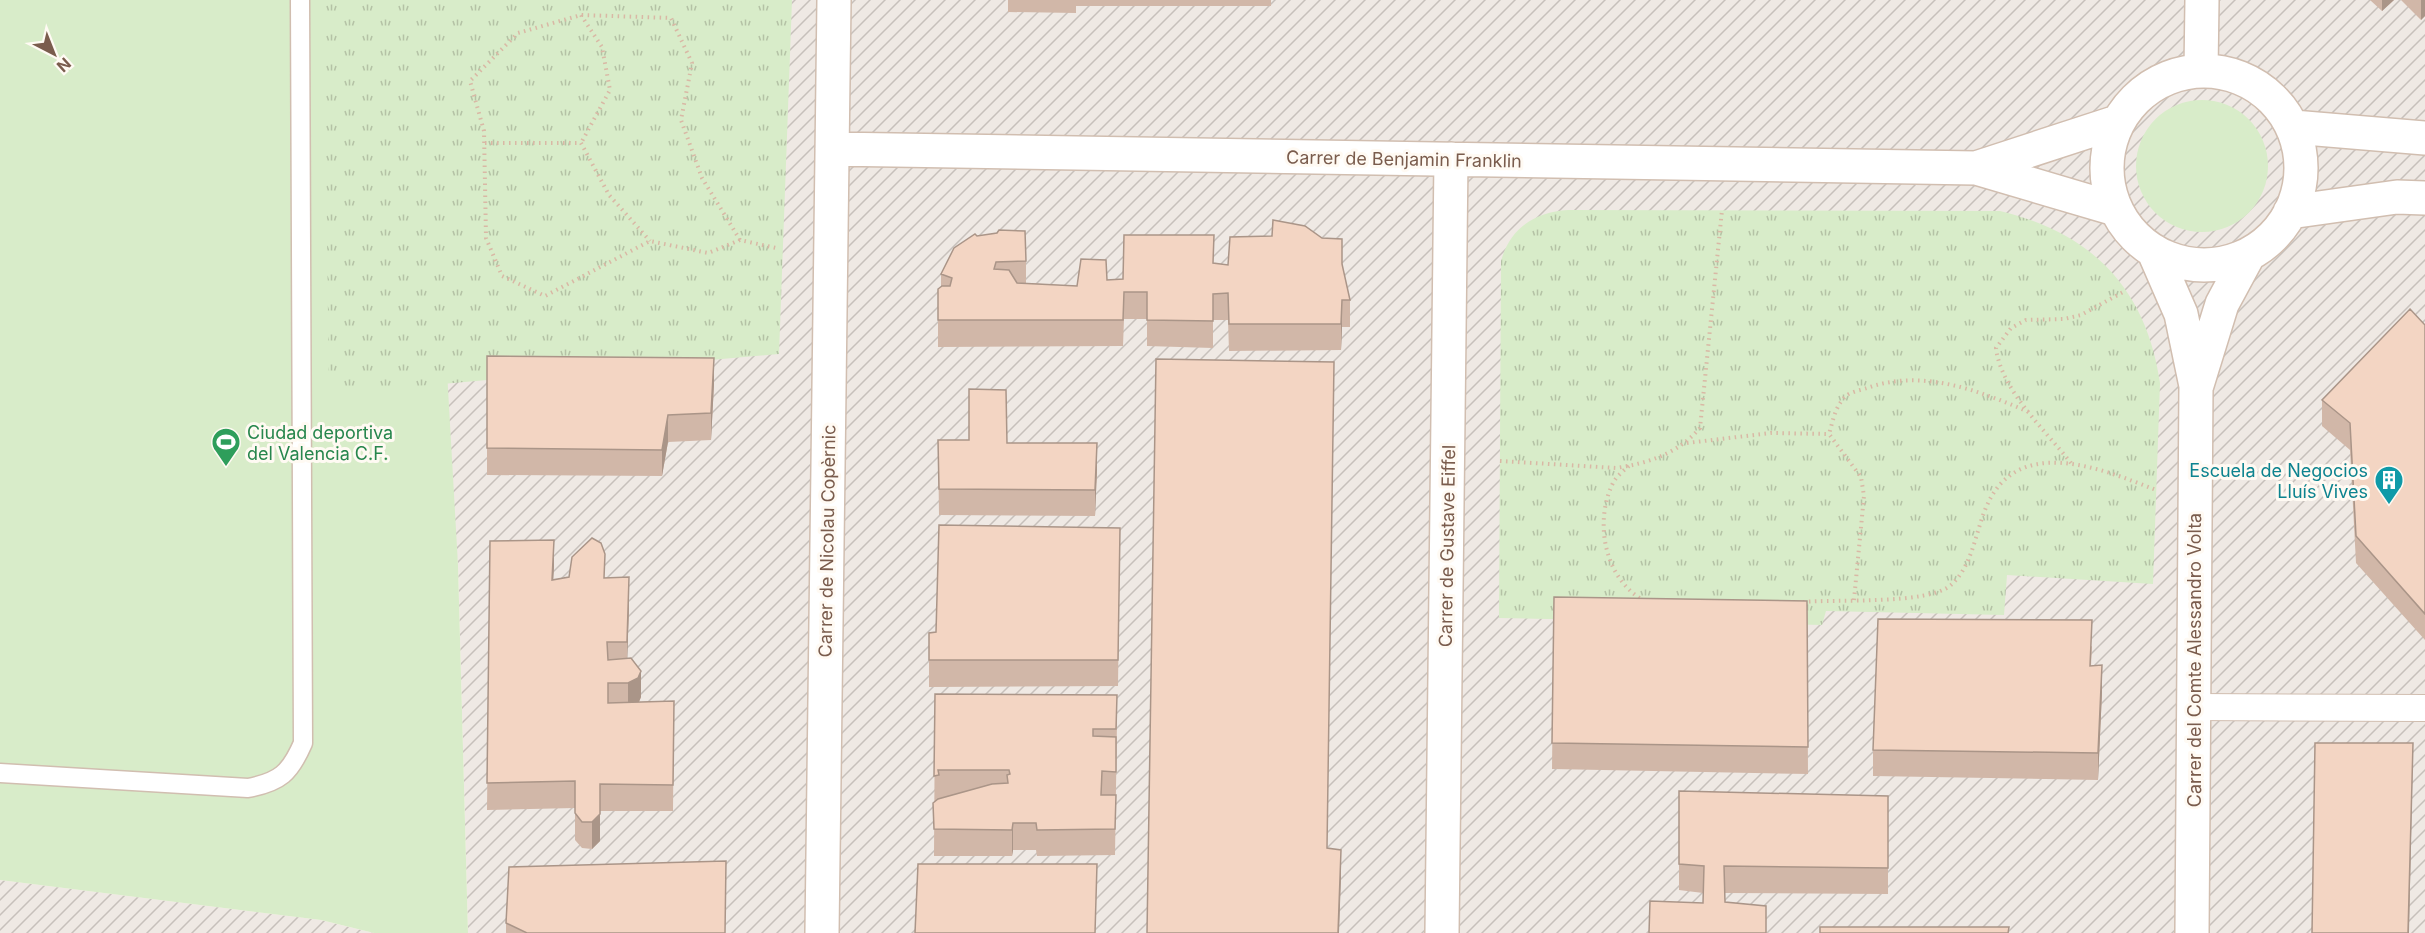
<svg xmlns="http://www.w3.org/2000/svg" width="2425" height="933" viewBox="0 0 2425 933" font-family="Inter,sans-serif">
<defs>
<pattern id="industrial-furrows" width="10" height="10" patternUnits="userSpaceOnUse" patternTransform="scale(1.5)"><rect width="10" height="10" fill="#efe9e4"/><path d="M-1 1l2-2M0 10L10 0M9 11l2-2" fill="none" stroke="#c7c0bb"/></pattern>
<pattern id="park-tufts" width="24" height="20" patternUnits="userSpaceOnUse" patternTransform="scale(1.5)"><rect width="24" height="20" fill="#d8ecc9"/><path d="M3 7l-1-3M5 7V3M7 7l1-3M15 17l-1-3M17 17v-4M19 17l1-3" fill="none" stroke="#b4c2a5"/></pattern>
</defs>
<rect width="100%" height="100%" fill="#fdf6ec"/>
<path fill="url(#industrial-furrows)" d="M392,0H2425V933H468L458,565Z
M0,880L321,920L374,933H0Z"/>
<path fill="#d8ecc9" d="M0,0H392L447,371L458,565L468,933H374L321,920L0,880Z
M2136 166a66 66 0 1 1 132 0a66 66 0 1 1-132 0Z"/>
<path fill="url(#park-tufts)" d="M324,0H792L779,354L329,394Z
M1568,210L2000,211C2092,233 2146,288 2160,383L2153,584L2007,575L2004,615L1826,611L1822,625L1499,618L1501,261C1510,228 1535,212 1568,210Z"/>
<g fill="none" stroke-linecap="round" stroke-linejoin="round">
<g stroke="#d1beb0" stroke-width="21">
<path id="service" d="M0,773L248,788C280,782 290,773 303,743L300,0"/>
</g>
<g stroke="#d1beb0" stroke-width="28">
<path id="pedestrian" d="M2193,707L2425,708"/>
</g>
<g stroke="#d1beb0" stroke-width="36">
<path id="minor" d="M2201,71L2202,0
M2107 168a97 97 0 1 1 194 0a97 97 0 1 1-194 0Z
M2293,127L2425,138
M832,149L1976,168L2115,209
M1976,168L2117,122
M2290,212L2397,197L2425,198
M2154,252L2181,314L2196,386L2192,933
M2197,385L2222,304L2249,254
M822,933L834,0
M1442,933L1451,159"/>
</g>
<path stroke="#d9b8a5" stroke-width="4" stroke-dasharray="1.5 4.5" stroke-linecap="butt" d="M581,15L602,47L610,90L581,143
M485,143H581L609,195L650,241
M740,240L702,178L681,120L692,63L671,18L581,15L518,33L470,81L484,131L486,238L502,276L545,296L650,241L708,253L740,240L776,248
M1687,443L1771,433L1829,434
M1500,461L1616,468C1649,463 1677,454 1700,428L1722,210
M2071,463C2045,430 2001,390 1996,348L2011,328L2026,320L2064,319L2081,315L2125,291
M1629,466C1623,471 1616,477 1613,483C1594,521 1604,578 1643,600
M1854,600L1864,496L1861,477L1829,434C1833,421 1835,406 1846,396C1850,392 1861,390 1867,388C1923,368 1980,391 2031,413
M1803,602C1836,599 1928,605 1951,585C1972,566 1975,535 1985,510C2015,433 2100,468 2156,490"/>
<use href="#service" stroke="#fff" stroke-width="18"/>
<use href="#pedestrian" stroke="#fff" stroke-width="26"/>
<use href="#minor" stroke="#fff" stroke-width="33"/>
</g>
<path fill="#d1b7a8" d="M1008,0H1271V6H1076V13L1008,12Z
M2370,0H2394L2382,11Z
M2401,0H2425V16L2421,20Z
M977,236L1026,261V283L1077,286L1107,280L1123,279L1213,263L1228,265L1342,267L1350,300V327H1342L1341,350L1229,351L1228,320H1213V348L1147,346V319H1124L1123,346L938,347V289L941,287V274Z
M2425,325V640L2356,563L2350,450L2322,426V400Z
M487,356L714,384L711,440L668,442L662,476L487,475Z
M938,440L1007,443L1097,469L1095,516L939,515Z
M1120,528L1118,686L929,687V633L936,632Z
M490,541L554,566L553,579L605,578L629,604L627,659L641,697L639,702L674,701L673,811H600V841L592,849L582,848L575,840V808L487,810Z
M1554,597L1807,601L1808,774L1552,769Z
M2092,646L2091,666L2102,692L2098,780L1873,776V750Z
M935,694L1117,721L1115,855L1037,856L1036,850H1013L1012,856H934Z
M1679,791L1888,796V894L1725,893V902L1766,906V933H1649L1703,903V893L1679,890Z
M506,923L725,933H506Z"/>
<path fill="#aa9588" d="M2382,0H2394L2382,11Z
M2421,0H2425V16L2421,20Z
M1342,300V327L1341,350V324Z
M714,358V384L711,440V413Z
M668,415V442L662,476V450Z
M1097,443V469L1095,516V490Z
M554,540V566L552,606V580Z
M629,577V604L627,668V642Z
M2102,665V692L2098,780V753Z
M641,671V697L638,704L628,710V683Z
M2413,743L2409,933H2408Z
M600,811V841L592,849V822Z
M1013,823V850L1012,856V830Z
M1341,850V877L1339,933H1338Z"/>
<path fill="#f3d5c3" stroke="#aa9588" stroke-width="1.5" d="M1273,220L1305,226L1322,238L1342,239V264L1350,300H1342L1341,324H1229L1228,293L1213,294V321L1147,320V292H1124L1123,320H938V289L942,286H950L952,278L941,274L954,248L975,234L977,236L997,233L999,230L1025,231L1026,261L996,262L994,269L1009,270L1017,283L1077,286L1081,259L1106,260L1107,280L1123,279L1124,235H1214L1213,263L1228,265L1230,237L1272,236Z
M2410,309L2425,325V614L2356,536L2350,423L2322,400Z
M487,356L714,358L711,413L668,415L662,450L487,448Z
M1156,359L1334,362L1327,848L1341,850L1338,933H1147Z
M969,389L1006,390L1007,443H1097L1095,490L939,489L938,440H969Z
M939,525L1120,528L1118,660H929V633L936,632Z
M592,538L601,543L605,554L604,578L629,577L627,642H607L608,660L631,658L641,671L638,678L628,683H608V703L674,701L673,785L600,784V814L592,822H582L575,813V781L487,783L490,541L554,540L552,580L569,577L572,557Z
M1554,597L1807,601L1808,747L1552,743Z
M1878,619L2092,620L2090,666L2102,665L2098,753L1873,750Z
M935,694L1117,695L1116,729H1093V736L1116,737V772L1102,771L1101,795H1116L1115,829L1037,830L1036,823H1013L1012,830L934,829L933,803L938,799L992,784L1008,783L1007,775L1010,774L1009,770H938L939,775L934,776Z
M2315,743H2413L2408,933H2312Z
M1679,791L1888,796V868L1724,866L1725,902L1766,906V933H1649L1650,901L1703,903L1704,866L1679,864Z
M726,861L725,933H527L506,923L509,867Z
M918,864H1097L1095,933H915Z
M1820,927H2009L2008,933H1820Z"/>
<defs>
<g id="stadium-pin" transform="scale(1.5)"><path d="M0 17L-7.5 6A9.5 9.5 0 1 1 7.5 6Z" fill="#2e9e5b" stroke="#fffaf3"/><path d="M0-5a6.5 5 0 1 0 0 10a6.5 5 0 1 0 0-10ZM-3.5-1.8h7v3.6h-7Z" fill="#fff"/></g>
<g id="building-pin" transform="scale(1.5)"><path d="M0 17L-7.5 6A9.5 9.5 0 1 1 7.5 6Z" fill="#0f9aa8" stroke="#fffaf3"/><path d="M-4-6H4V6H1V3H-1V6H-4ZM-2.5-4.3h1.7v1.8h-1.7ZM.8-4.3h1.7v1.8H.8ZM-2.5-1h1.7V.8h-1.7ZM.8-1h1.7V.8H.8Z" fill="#fff"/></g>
</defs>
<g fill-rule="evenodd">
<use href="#stadium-pin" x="226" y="442"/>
<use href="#building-pin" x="2389" y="480"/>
</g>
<g text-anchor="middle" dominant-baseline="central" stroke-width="6" stroke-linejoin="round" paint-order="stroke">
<g font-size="18" fill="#7a5c4d" stroke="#fffaf3">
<text transform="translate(1404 159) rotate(1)">Carrer de Benjamin Franklin</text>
<text transform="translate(827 541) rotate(-89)">Carrer de Nicolau Copèrnic</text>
<text transform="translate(1447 546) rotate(-89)">Carrer de Gustave Eiffel</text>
<text transform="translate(2194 660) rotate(-90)">Carrer del Comte Alessandro Volta</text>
</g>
<g font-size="18" fill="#27864d" stroke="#fffaf3" text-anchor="start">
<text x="247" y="432">Ciudad deportiva<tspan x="247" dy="21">del Valencia C.F.</tspan></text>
</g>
<g font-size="18" fill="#0d838f" stroke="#fffaf3" text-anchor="end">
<text x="2368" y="470">Escuela de Negocios<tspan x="2368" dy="21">Lluís Vives</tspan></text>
</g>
</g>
<g transform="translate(54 54) rotate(138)" stroke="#fffaf3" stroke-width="4.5" paint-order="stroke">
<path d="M0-4.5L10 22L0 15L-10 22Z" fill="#7a5c4d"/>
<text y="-9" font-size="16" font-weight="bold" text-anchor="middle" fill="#7a5c4d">N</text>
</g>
</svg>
